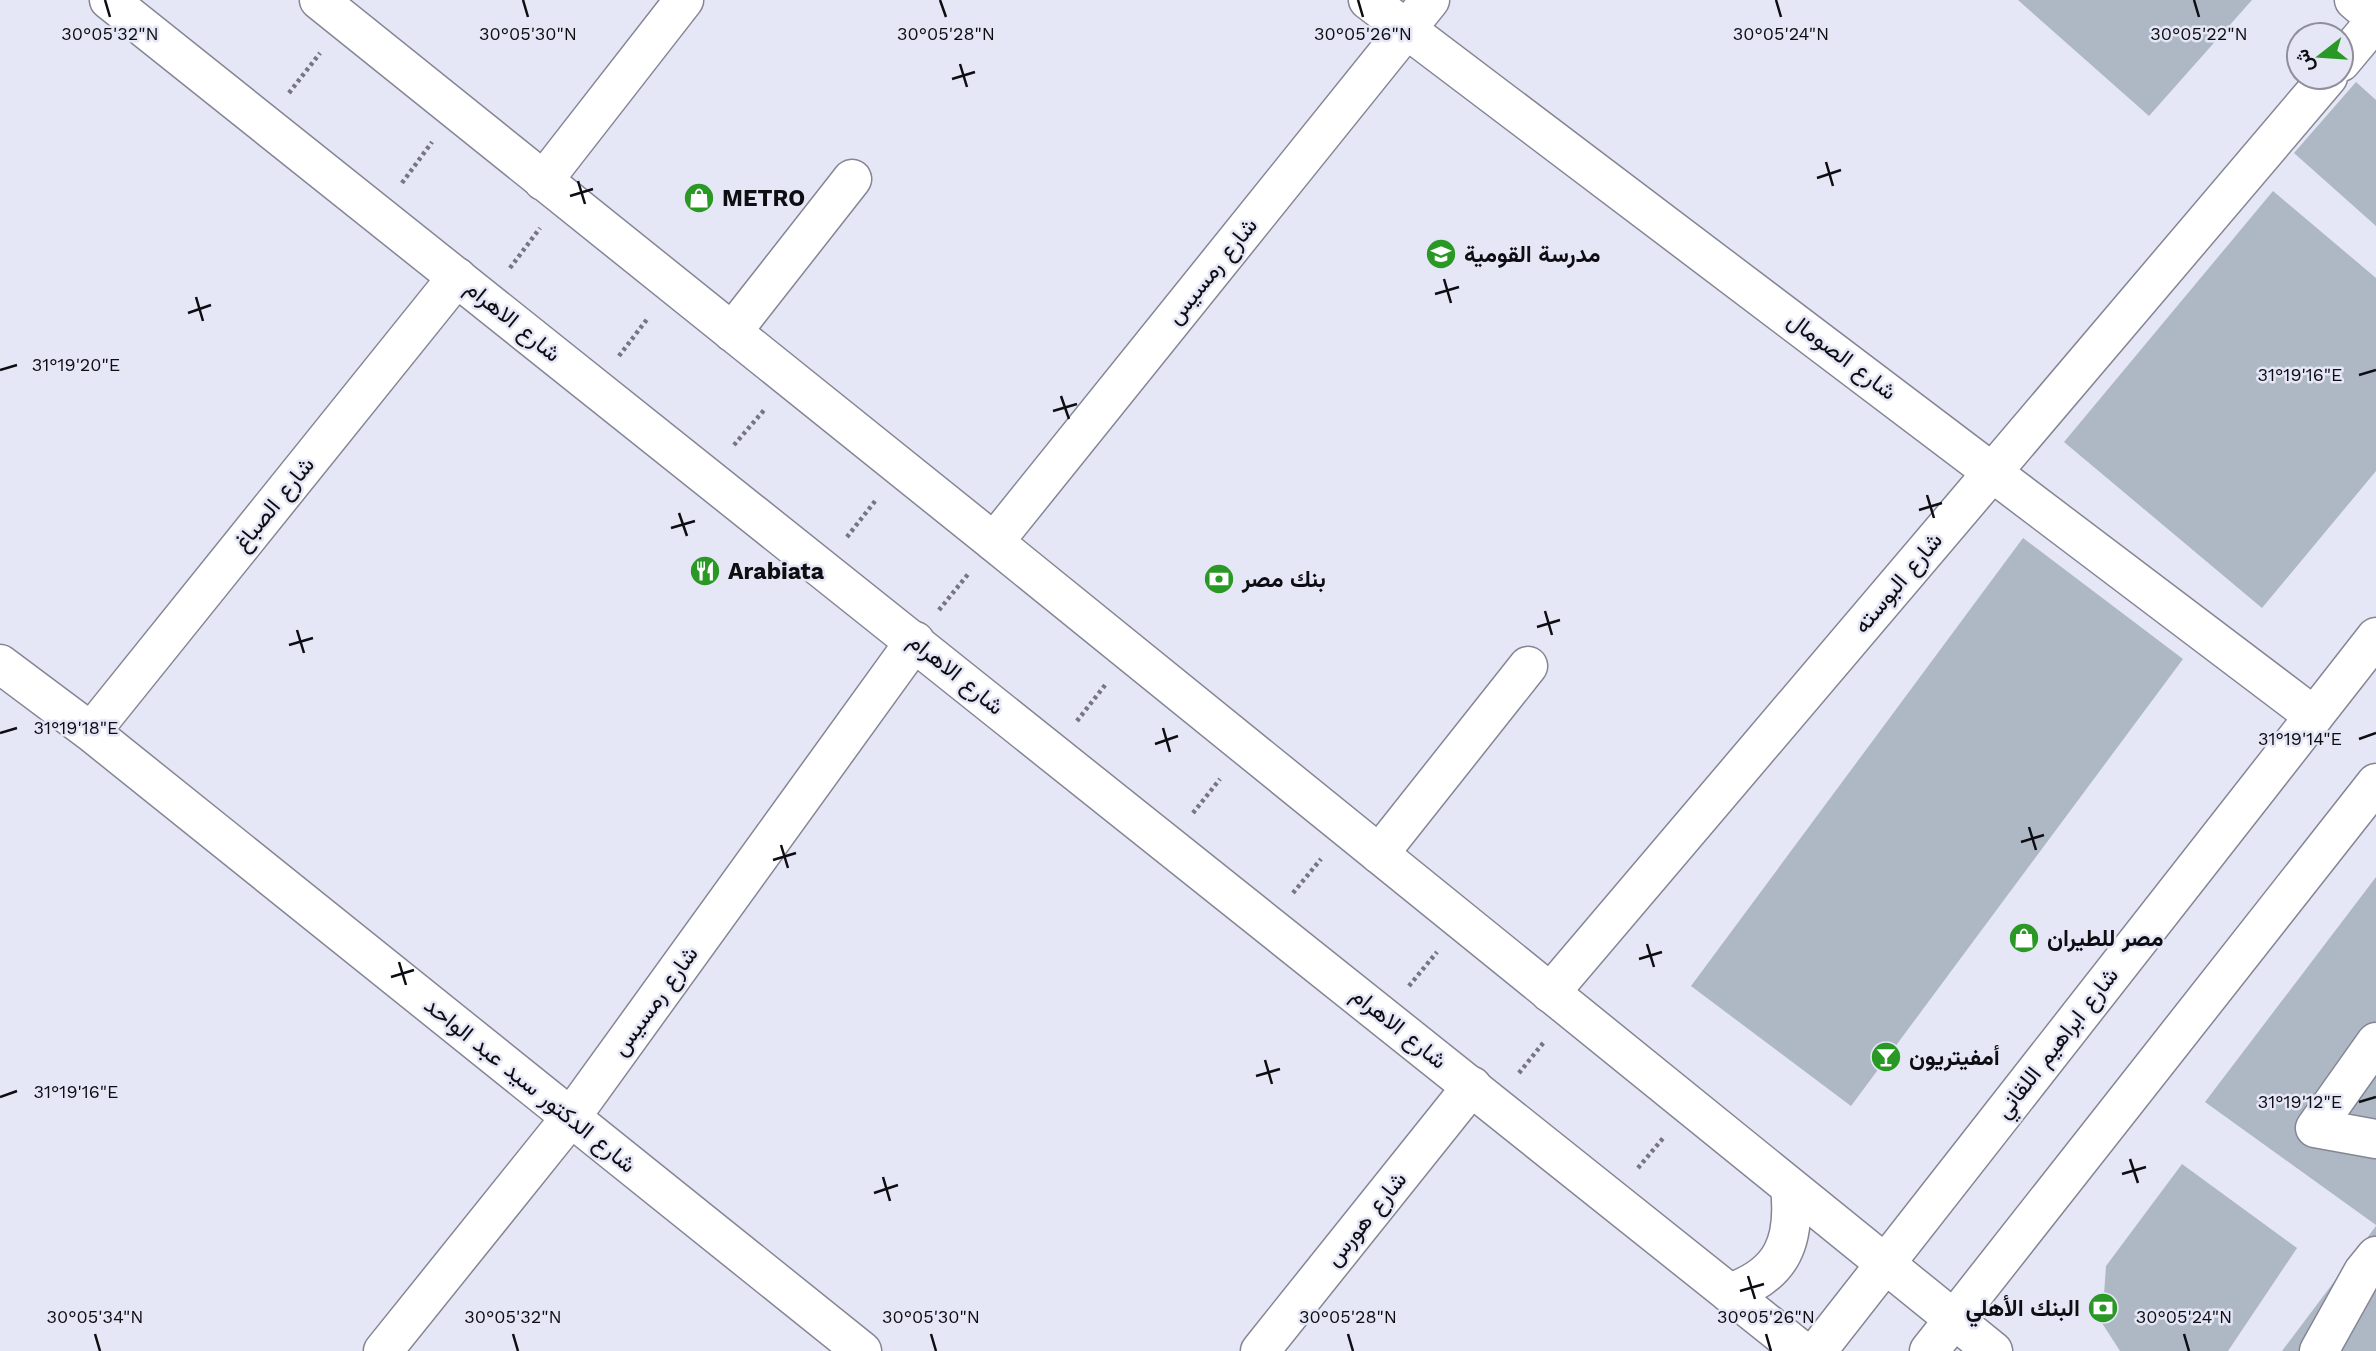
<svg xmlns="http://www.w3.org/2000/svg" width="2376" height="1351" viewBox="0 0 2376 1351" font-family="'Work Sans',Vazirmatn,sans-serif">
<rect width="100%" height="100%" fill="#e5e6f6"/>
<path fill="#aeb8c5" d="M2018,0H2252L2149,116Z
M2356,82L2376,100V226L2294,153Z
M2273,191L2376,278V471L2262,608L2064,442Z
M2023,538L2183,659L1851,1106L1691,986Z
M2376,877V1225L2205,1102Z
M2182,1164L2297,1248L2228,1351H2120L2102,1323L2106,1266Z
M2376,1226V1351H2282Z"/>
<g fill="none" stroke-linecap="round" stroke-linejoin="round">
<g stroke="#858694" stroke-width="41">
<path id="minor" d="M1368,0L2314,716
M2341,62L2376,20
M543,181L684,0
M732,332L852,179
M994,542L1430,0
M0,664L91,732L862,1351
M91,732L457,277
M1379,854L1528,666
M1550,993L2328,77
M2376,1042L2315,1128L2376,1139
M383,1351L571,1117L915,641
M1260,1351L1472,1086
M2319,1351L2363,1272L2376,1256"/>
</g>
<g stroke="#858694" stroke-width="41">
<path id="major" d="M109,0L1802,1351
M319,0L994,542L1993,1351
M2354,0L2376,19
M1729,1293C1783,1275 1796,1241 1790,1187
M1817,1351L2376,637
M1929,1351L2376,783"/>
</g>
<path stroke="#757680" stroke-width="4.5" stroke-dasharray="3.5 3.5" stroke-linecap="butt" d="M289,93L320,53
M402,183L432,142
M510,268L540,228
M619,356L648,318
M734,445L765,409
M847,537L876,500
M939,610L969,573
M1077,721L1106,684
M1193,813L1220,779
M1293,893L1321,859
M1409,986L1437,952
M1519,1073L1544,1042
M1638,1168L1664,1137"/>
<use href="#minor" stroke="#fff" stroke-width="38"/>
<use href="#major" stroke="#fff" stroke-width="38"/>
</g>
<path fill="none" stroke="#0d0d12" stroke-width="2.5" d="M105,0L110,17M523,0L528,17M940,0L946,17M1358,0L1363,17M1776,0L1781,17M2194,0L2199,17M960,64L967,87M952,79L975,72M1826,162L1833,186M1817,178L1841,170M578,181L585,204M570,196L593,189M1444,279L1451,303M1435,294L1459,287M196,297L203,321M188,313L211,305M0,370L17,365M2359,375L2376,370M1061,396L1069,419M1053,411L1077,404M1927,495L1934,518M1919,510L1942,503M679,513L687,536M671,528L695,521M1545,611L1552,635M1537,627L1560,620M297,630L304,653M289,645L313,638M1163,728L1170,752M0,733L17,728M2359,739L2376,733M1155,744L1178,736M2029,827L2036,850M2021,842L2044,835M781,845L788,868M773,860L796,853M1647,944L1654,967M1639,959L1662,952M399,962L406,985M391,977L414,970M1265,1060L1272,1084M1256,1076L1280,1069M0,1097L17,1091M2359,1102L2376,1097M2130,1159L2138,1183M2122,1174L2146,1167M883,1177L890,1201M874,1193L898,1185M1748,1276L1755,1299M1740,1291L1764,1284M95,1334L100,1351M513,1334L518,1351M931,1334L936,1351M1348,1334L1353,1351M1766,1334L1771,1351M2184,1334L2189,1351"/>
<defs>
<g id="shop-disc" transform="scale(1.575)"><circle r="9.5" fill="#2a9825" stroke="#e5e6f6"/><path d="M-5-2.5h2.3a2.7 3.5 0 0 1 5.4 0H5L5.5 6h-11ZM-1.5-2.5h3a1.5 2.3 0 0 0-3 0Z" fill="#fff"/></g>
<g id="school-disc" transform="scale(1.575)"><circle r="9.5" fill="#2a9825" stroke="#e5e6f6"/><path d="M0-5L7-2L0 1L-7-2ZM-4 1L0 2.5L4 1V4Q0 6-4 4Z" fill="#fff"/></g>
<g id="restaurant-disc" transform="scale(1.575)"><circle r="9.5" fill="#2a9825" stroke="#e5e6f6"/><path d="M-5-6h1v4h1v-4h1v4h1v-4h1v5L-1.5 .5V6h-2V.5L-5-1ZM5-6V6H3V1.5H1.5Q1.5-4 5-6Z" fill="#fff"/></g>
<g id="bank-disc" transform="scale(1.575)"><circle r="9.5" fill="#2a9825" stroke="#e5e6f6"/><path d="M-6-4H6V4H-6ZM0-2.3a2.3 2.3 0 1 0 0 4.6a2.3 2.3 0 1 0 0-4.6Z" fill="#fff"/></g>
<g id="bar-disc" transform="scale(1.575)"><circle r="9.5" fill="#2a9825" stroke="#e5e6f6"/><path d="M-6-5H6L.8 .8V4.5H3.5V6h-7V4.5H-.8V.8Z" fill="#fff"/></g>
</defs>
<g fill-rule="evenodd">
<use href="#shop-disc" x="699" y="198"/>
<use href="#school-disc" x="1441" y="254"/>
<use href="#restaurant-disc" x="705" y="571"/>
<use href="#bank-disc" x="1219" y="579"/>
<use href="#shop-disc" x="2024" y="938"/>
<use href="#bar-disc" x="1886" y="1057"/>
<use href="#bank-disc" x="2103" y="1308"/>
</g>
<g text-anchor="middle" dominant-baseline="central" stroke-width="5" stroke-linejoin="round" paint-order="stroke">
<g font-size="23" font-weight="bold" fill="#0d0d12" stroke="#e5e6f6" text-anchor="start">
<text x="722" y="198">METRO</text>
<text x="1464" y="254">مدرسة القومية</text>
<text x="728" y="571">Arabiata</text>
<text x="1242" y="579">بنك مصر</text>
<text x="2047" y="938">مصر للطيران</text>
<text x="1909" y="1057">أمفيتريون</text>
<text x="2080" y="1308" text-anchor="end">البنك الأهلي</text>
</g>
<g font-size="23" fill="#0d0d12" stroke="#e5e6f6">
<text transform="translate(1212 271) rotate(-51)">شارع رمسيس</text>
<text transform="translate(513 321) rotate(39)">شارع الاهرام</text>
<text transform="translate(1842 356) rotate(37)">شارع الصومال</text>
<text transform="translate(274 504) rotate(-51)">شارع الصباغ</text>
<text transform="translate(1898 583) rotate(-50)">شارع البوسته</text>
<text transform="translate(956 674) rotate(39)">شارع الاهرام</text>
<text transform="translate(655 1001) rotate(-54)">شارع رمسيس</text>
<text transform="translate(1399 1028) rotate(39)">شارع الاهرام</text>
<text transform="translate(2057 1043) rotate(-52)">شارع ابراهيم اللقاني</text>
<text transform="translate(530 1085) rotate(39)">شارع الدكتور سيد عبد الواحد</text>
<text transform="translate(1366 1219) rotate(-51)">شارع هورس</text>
</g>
</g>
<g font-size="18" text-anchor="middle" fill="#0d0d12" stroke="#e5e6f6" stroke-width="5" stroke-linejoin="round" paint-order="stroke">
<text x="110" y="40">30°05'32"N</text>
<text x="528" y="40">30°05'30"N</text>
<text x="946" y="40">30°05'28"N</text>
<text x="1363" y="40">30°05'26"N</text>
<text x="1781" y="40">30°05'24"N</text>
<text x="2199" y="40">30°05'22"N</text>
<text x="76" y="371">31°19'20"E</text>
<text x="2300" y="381">31°19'16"E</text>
<text x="76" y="734">31°19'18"E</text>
<text x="2300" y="745">31°19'14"E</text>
<text x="76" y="1098">31°19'16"E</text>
<text x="2300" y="1108">31°19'12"E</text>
<text x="95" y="1323">30°05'34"N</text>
<text x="513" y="1323">30°05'32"N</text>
<text x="931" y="1323">30°05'30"N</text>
<text x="1348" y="1323">30°05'28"N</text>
<text x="1766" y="1323">30°05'26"N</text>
<text x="2184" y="1323">30°05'24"N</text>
</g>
<g transform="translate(2320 56) rotate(253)"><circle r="33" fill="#e5e6f6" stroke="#8f8f9b" stroke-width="2"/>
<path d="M0-5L12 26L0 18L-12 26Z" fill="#2a9825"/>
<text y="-10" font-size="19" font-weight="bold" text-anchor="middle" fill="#0d0d12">ش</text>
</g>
</svg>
